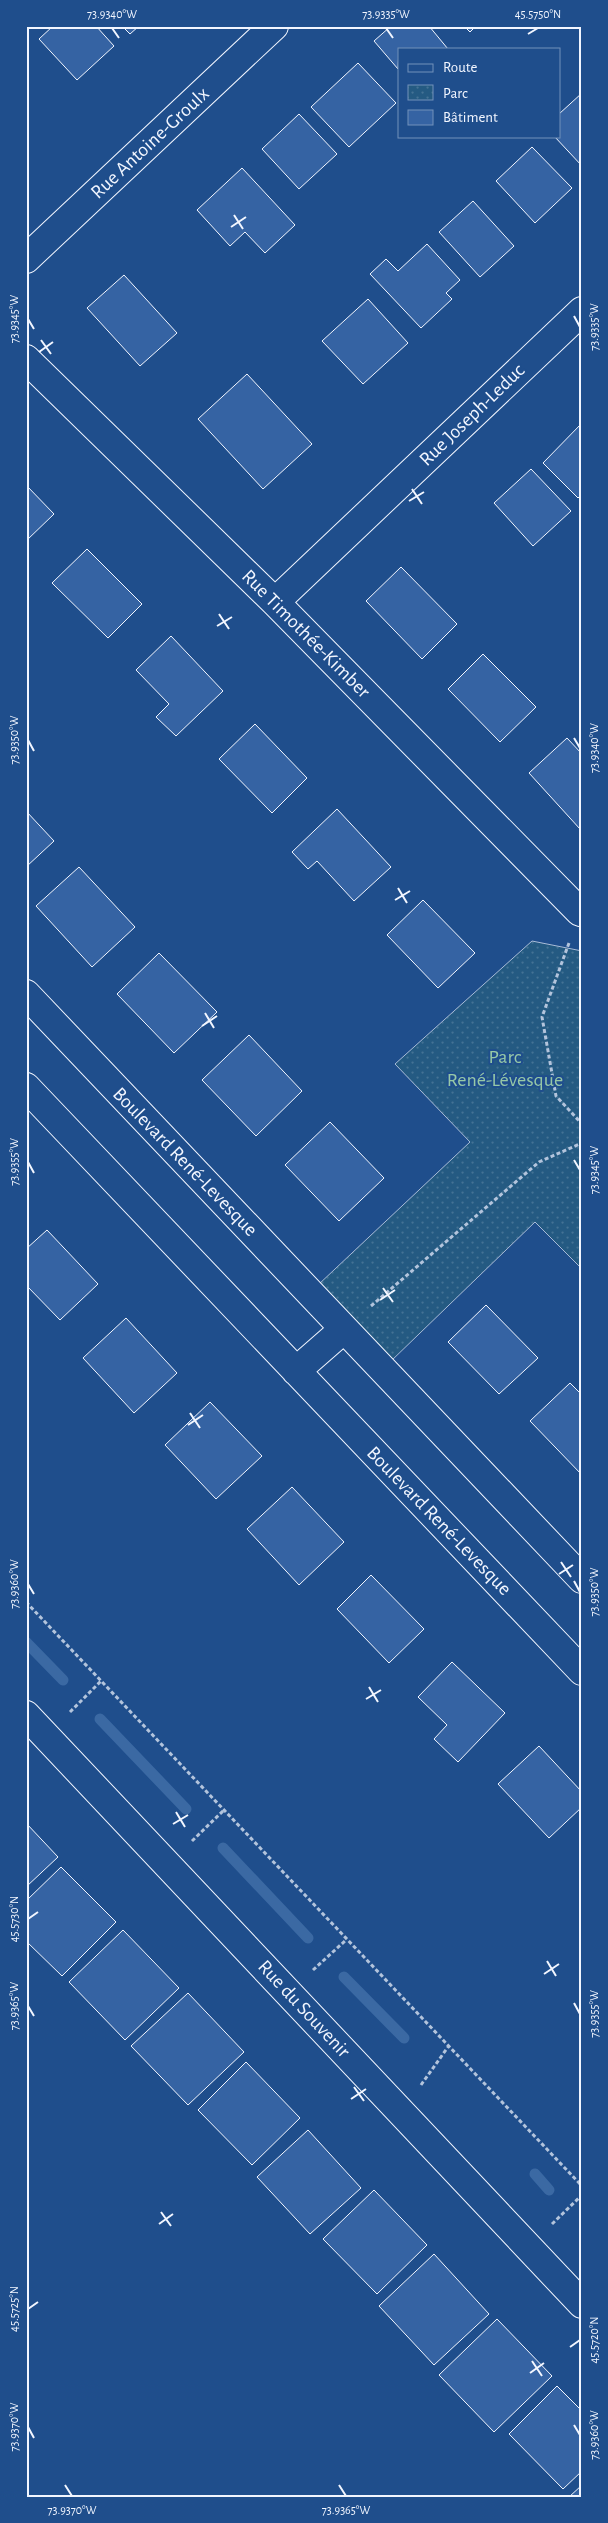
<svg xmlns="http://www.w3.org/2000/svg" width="608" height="2523" viewBox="0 0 608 2523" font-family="'Alegreya Sans',sans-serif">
<defs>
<pattern id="park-dots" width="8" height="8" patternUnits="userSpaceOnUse" patternTransform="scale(1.25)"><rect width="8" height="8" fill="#245a82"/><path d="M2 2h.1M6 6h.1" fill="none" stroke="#447295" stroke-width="1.8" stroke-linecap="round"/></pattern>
</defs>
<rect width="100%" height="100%" fill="#1f4e8c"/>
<path fill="url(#park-dots)" stroke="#a8bbd7" d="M532,941L582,951V1269L535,1222L390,1362L318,1285L470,1142L395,1064Z"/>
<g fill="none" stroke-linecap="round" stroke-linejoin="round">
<path stroke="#3b69a3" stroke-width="11" d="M26,1642L63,1680
M100,1719L186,1809
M223,1848L308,1938
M344,1977L404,2038
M535,2174L549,2190"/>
</g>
<path fill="#3563a3" stroke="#f2f6ff" d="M53,26H96L114,46L77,80L39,39Z
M122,26H139L130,34Z
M391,26H429L448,49H399L398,69L374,41Z
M464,26H476L470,32Z
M358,63L396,103L349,147L311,107Z
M582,93V166L554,136H559V114Z
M299,114L337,154L299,189L262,149Z
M532,147L572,188L535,223L496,181Z
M242,168L295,225L265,253L245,232L230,246L197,210Z
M473,201L514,246L480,277L439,232Z
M427,244L460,280L446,293L452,299L421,328L370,274L386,259L398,271Z
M124,275L177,333L140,366L87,308Z
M368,299L408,343L363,384L322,341Z
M247,374L312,444L263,489L198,419Z
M582,423V494L578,498L543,463Z
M531,469L571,511L533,546L494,503Z
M26,485L54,514L26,541Z
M87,549L142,604L108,638L52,583Z
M401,567L457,624L422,659L366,601Z
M171,636L223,691L176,736L156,717L169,704L136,670Z
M483,654L536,707L500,742L448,689Z
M255,724L307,778L272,813L219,759Z
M567,738L582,754V827L580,829L529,773Z
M337,809L391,867L354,901L317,861L308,869L292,852Z
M26,811L54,841L26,867Z
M79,867L135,927L92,967L36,906Z
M423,900L475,953L438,988L387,935Z
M159,953L217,1012L174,1053L117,994Z
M249,1035L302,1091L256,1136L202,1080Z
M330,1122L384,1178L339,1221L285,1165Z
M47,1230L98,1284L60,1320L26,1285V1249Z
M486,1305L538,1358L499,1394L448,1342Z
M126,1318L177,1373L134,1413L83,1358Z
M570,1383L582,1395V1475L530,1421Z
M210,1402L262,1456L216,1499L165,1445Z
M292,1487L344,1542L299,1585L247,1529Z
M371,1575L424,1629L389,1663L337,1609Z
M452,1662L505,1713L458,1762L434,1739L447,1725L418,1697Z
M539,1746L582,1792V1807L549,1838L498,1784Z
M26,1823L58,1857L26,1887Z
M61,1867L116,1922L62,1976L26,1941V1901Z
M123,1930L179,1988L125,2040L69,1982Z
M188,1993L244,2052L188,2105L131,2046Z
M246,2062L300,2118L252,2165L198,2110Z
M308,2130L361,2188L310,2234L257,2177Z
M374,2190L427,2245L377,2294L323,2239Z
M434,2254L489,2314L434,2365L379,2306Z
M497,2319L552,2376L494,2432L439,2375Z
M557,2386L582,2411V2471L563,2489L509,2434Z
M582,2485V2497H569Z"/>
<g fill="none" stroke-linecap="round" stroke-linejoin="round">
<g stroke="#f2f6ff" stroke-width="30">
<path id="street" d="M26,259L274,26
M26,359L275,602L580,912L582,911
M275,602L582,311
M26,994L582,1579
M26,1087L582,1671
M296,1371L344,1329
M26,1715L582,2304"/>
</g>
<path stroke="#b3c4dc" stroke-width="3" stroke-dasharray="4 2.5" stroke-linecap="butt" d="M569,943L542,1017L556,1096L582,1124
M371,1306L539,1162L582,1143
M26,1602L582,2186
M70,1712L101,1681
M192,1841L224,1810
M313,1970L346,1940
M421,2085L448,2047
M552,2224L582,2195"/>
<use href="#street" stroke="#1f4e8c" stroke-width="28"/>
</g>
<path fill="none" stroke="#f2f6ff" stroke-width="2" d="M112,28L119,38M386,28L393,38M528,34L538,28M234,215L243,229M231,227L246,217M574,316L580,327M28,319L34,329M41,340L51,354M39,352L53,342M412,489L422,504M409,501L424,492M219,614L229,629M217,626L232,617M574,738L580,748M28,740L34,751M398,888L407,903M395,900L410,891M205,1013L214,1028M202,1026L217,1016M574,1160L580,1170M28,1162L34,1173M383,1288L393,1302M380,1300L395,1290M190,1413L200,1428M188,1425L203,1415M561,1562L571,1577M559,1574L573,1565M574,1581L580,1592M28,1584L34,1594M369,1687L378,1702M366,1699L381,1690M176,1812L185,1827M173,1824L188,1815M28,1919L38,1912M547,1961L556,1976M544,1974L559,1964M574,2003L580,2014M28,2006L34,2016M354,2087L364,2101M351,2099L366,2089M161,2212L171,2226M159,2224L173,2214M28,2309L38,2302M570,2347L580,2340M532,2361L542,2376M530,2373L544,2363M574,2425L580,2435M28,2427L34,2438M65,2485L72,2496M339,2485L346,2496"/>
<g text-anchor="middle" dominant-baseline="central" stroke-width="4" stroke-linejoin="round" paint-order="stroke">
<g font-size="20" fill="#f2f6ff" stroke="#1f4e8c">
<text transform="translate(150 143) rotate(-43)">Rue Antoine-Groulx</text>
<text transform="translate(472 415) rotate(-44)">Rue Joseph-Leduc</text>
<text transform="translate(306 634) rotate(45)">Rue Timothée-Kimber</text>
<text transform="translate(185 1162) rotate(46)">Boulevard René-Levesque</text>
<text transform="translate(439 1521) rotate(46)">Boulevard René-Levesque</text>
<text transform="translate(304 2009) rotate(47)">Rue du Souvenir</text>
</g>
<g font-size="20" fill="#97c8a6" stroke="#1f4e8c">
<text x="505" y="1057">Parc<tspan x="505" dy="23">René-Lévesque</tspan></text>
</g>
</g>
<rect width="608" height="2523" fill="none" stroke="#1f4e8c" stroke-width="55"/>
<rect x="398" y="48" width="162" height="90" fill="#1f4e8c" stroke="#7391ba"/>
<rect x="408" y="64" width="25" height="8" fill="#1f4e8c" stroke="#7391ba"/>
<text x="443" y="72" font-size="15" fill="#f2f6ff">Route</text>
<rect x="408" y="85" width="25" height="15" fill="url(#park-dots)" stroke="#7391ba"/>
<text x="443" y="98" font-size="15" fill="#f2f6ff">Parc</text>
<rect x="408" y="110" width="25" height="15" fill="#3563a3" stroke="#7391ba"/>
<text x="443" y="122" font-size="15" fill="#f2f6ff">Bâtiment</text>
<rect x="28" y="28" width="552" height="2468" fill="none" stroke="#f2f6ff" stroke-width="2"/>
<g font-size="12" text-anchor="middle" fill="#f2f6ff">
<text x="112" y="18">73.9340°W</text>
<text x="386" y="18">73.9335°W</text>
<text x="538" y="18">45.5750°N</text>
<text transform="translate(14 319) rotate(-90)" y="4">73.9345°W</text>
<text transform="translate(594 327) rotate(-90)" y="4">73.9335°W</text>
<text transform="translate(14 740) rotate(-90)" y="4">73.9350°W</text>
<text transform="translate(594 748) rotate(-90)" y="4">73.9340°W</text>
<text transform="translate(14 1162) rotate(-90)" y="4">73.9355°W</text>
<text transform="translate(594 1170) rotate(-90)" y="4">73.9345°W</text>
<text transform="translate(14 1584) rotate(-90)" y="4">73.9360°W</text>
<text transform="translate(594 1592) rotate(-90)" y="4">73.9350°W</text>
<text transform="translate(14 1919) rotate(-90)" y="4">45.5730°N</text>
<text transform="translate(14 2006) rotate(-90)" y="4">73.9365°W</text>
<text transform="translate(594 2014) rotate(-90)" y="4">73.9355°W</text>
<text transform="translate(14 2309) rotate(-90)" y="4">45.5725°N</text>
<text transform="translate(594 2340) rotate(-90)" y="4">45.5720°N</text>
<text transform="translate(14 2427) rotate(-90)" y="4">73.9370°W</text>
<text transform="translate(594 2435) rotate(-90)" y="4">73.9360°W</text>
<text x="72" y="2514">73.9370°W</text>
<text x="346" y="2514">73.9365°W</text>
</g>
</svg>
